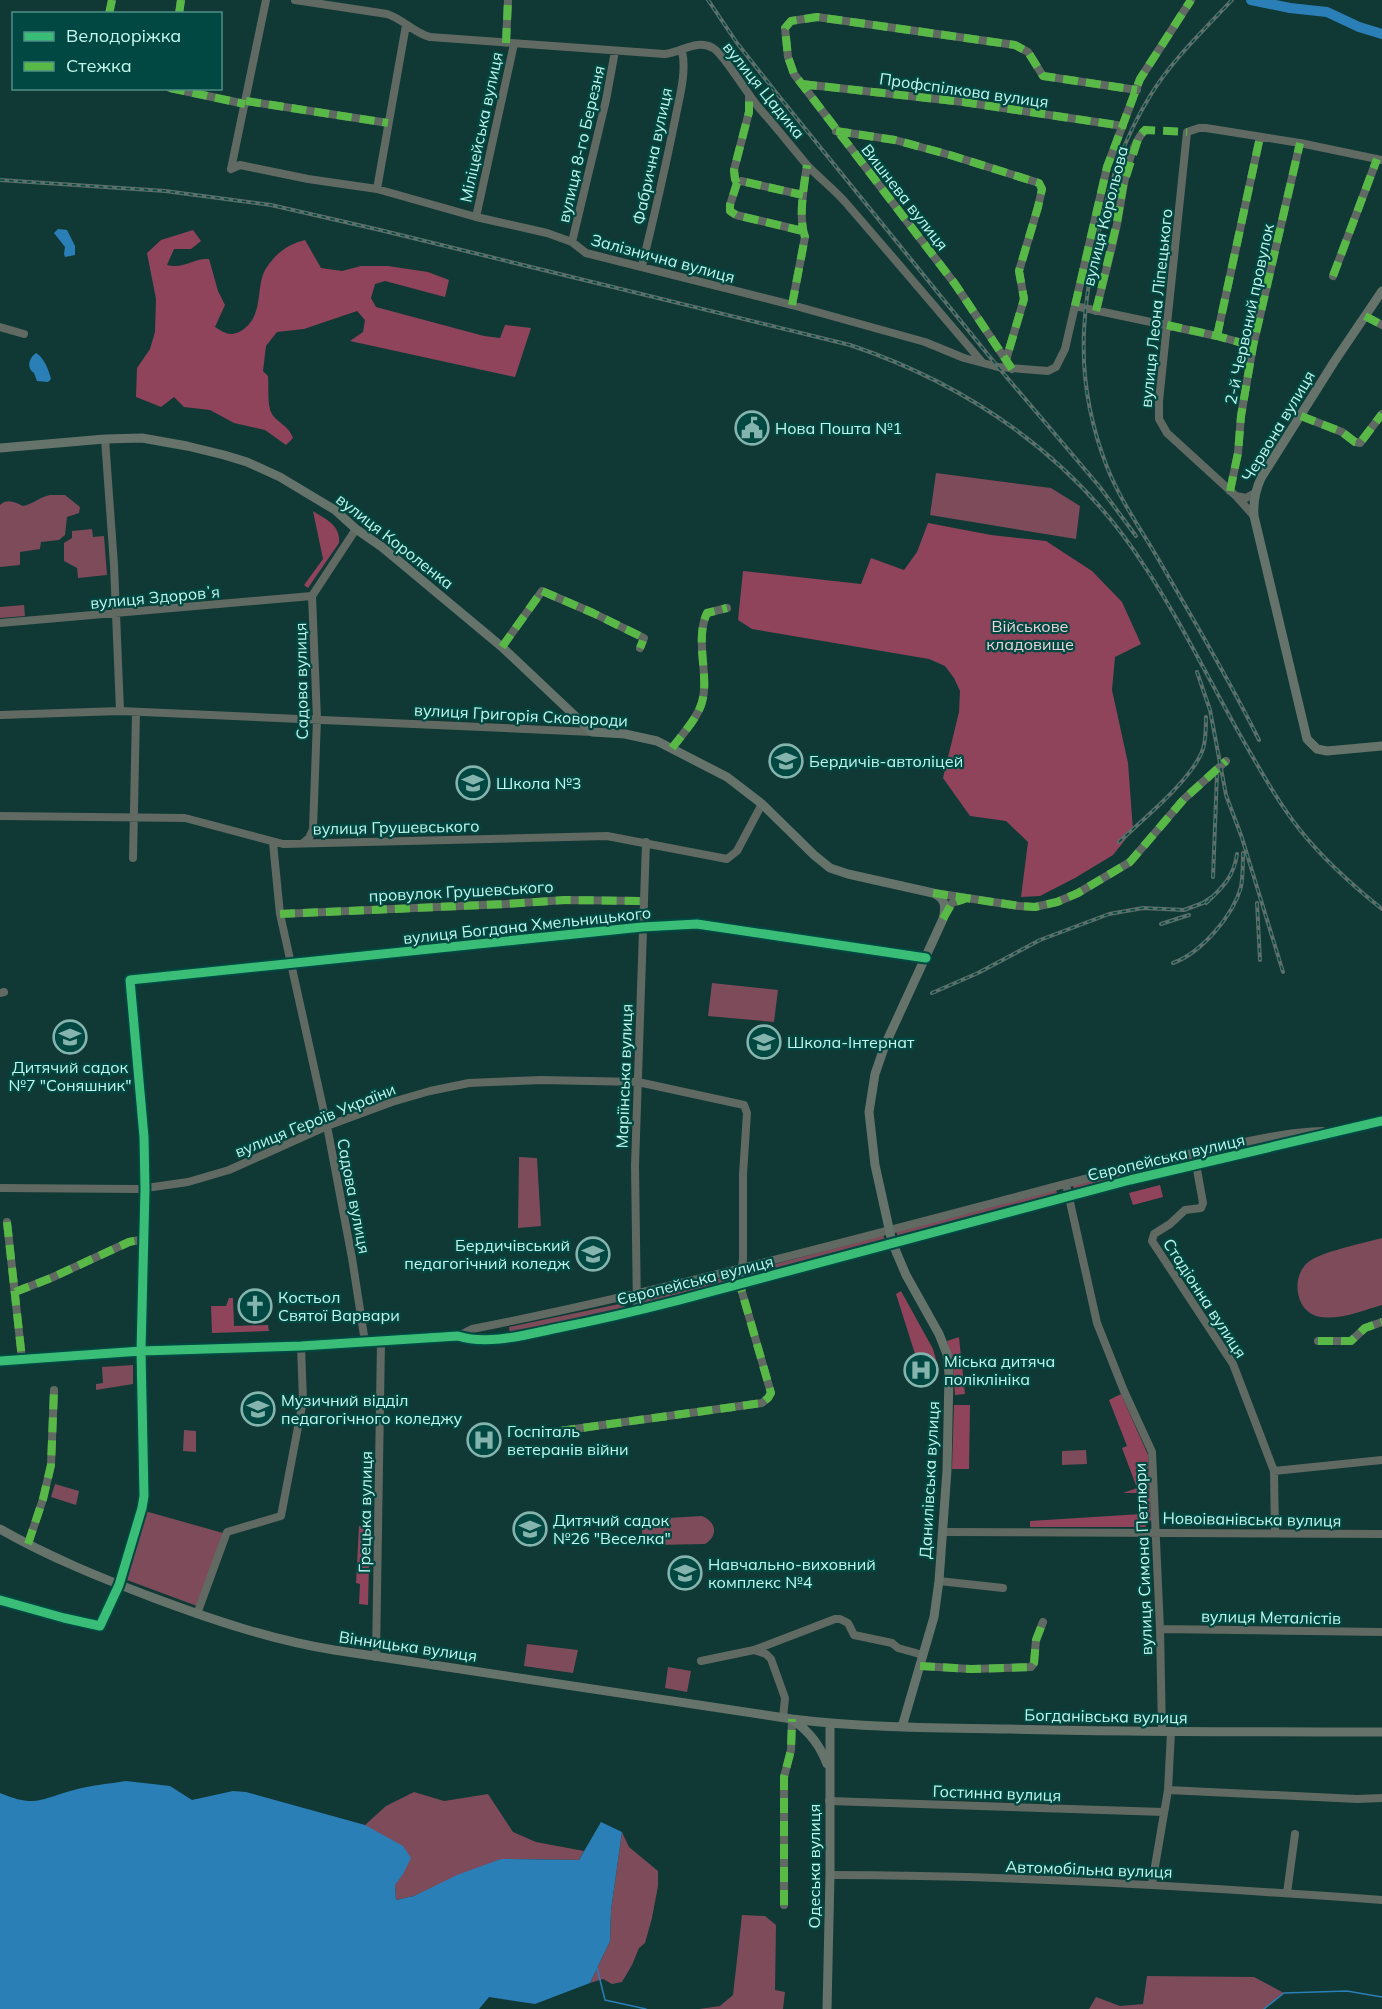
<svg xmlns="http://www.w3.org/2000/svg" width="1382" height="2009" viewBox="0 0 1382 2009" font-family="Mulish,sans-serif">
<rect width="100%" height="100%" fill="#103834"/>
<path fill="#7d4b59" d="M936,473L1051,488L1080,506L1076,539L930,515Z
M50,495H65L80,507L79,513L67,517L65,535L59,540L41,542L40,549L20,552V565L0,567V505C7,498 15,502 23,506C33,504 40,497 50,495Z
M92,529L93,537L104,536L107,575L78,578L77,568L64,561V543L72,538V531Z
M24,605L25,616L0,618V607Z
M712,983L778,990L774,1022L708,1016Z
M1297,1134L1298,1140L1168,1167L1074,1192L1073,1185L1166,1161Z
M519,1157L537,1158L541,1226L518,1228Z
M1056,1189L1058,1196L898,1238L896,1231Z
M883,1235L886,1242L748,1280L746,1272Z
M1382,1238V1305C1357,1312 1306,1335 1298,1293C1296,1282 1299,1271 1307,1263C1319,1252 1364,1243 1382,1238Z
M733,1275L735,1284L640,1307L639,1299Z
M624,1303L626,1311L510,1335L509,1327Z
M133,1365V1384L96,1390V1384L103,1383L102,1367Z
M184,1430L196,1431V1452L183,1451Z
M1086,1450L1087,1464L1062,1465V1451Z
M55,1484L79,1491L76,1505L51,1497Z
M145,1511L223,1533L197,1606L127,1580Z
M702,1516C717,1522 718,1536 705,1544L654,1545C645,1543 641,1537 642,1528L650,1519Z
M527,1644L578,1650L573,1673L524,1666Z
M668,1667L691,1671L687,1692L665,1688Z
M414,1792L444,1801L488,1794L513,1832L536,1842L584,1851L579,1860L501,1859L414,1896L396,1900L395,1885L365,1825L386,1806Z
M622,1832L629,1847L658,1871V1886L652,1918L645,1943L639,1948L632,1965L622,1982L612,1984L603,1979L590,1983L610,1941L611,1910Z
M742,1915L765,1916L776,1925L775,1990L785,1992L783,2009H699L720,2006L733,1995Z
M1147,1976L1254,1977L1284,1993L1264,2009H1089L1096,1997L1120,2006L1143,2004Z"/>
<path fill="#8f445b" d="M193,230L201,241L191,249H174L167,265C186,269 192,258 209,259L218,291L225,305L215,327C225,333 230,337 241,331C266,315 254,285 267,267C277,252 289,244 305,240L321,268L342,271L361,266H388L428,272L449,280L445,297L385,281L375,284L371,298L376,307L484,336L500,338L505,325L531,328L515,377L350,341L363,332L365,320L357,311L304,329L277,332L266,346L263,371L268,376C269,387 267,402 271,412C276,423 288,424 293,438L286,445L265,430L234,423L210,410L184,407L174,397L161,407L136,397L137,368L150,349L155,332L156,299L147,253L161,240Z
M313,511C325,519 341,525 339,543L308,588L304,585L323,559Z
M928,523L991,535L1046,541L1092,571L1122,602L1141,644L1115,657L1112,690L1128,763L1133,830L1113,855L1075,878L1040,896L1021,897L1028,842L1006,821L970,816L943,778L959,712L960,691L954,678L945,666L929,659L752,629L738,620L743,571L861,584L871,558L904,570L917,552Z
M1160,1185L1163,1197L1133,1205L1129,1193Z
M901,1291L933,1349L939,1370L934,1374L926,1354L916,1357L896,1294Z
M229,1298H233L234,1326L268,1325L269,1331L212,1333L211,1306H226Z
M959,1337L965,1394L955,1395L953,1363L947,1341Z
M1121,1394L1148,1455L1151,1520L1145,1527H1030V1521L1141,1514L1140,1493H1123L1137,1488L1122,1448L1127,1446L1109,1400Z
M954,1405H970L969,1469H952Z
M370,1525L368,1605L359,1604L360,1584L356,1583L359,1526Z"/>
<path fill="#2a7fb7" d="M58,229L67,230L75,246V255L65,257L64,254L65,247L54,233Z
M36,353C44,357 49,371 51,379L48,382L37,381L34,373C26,368 29,358 36,353Z
M126,1781L170,1786L192,1800L233,1791L246,1792L365,1825L403,1846L411,1858L403,1874L395,1885L396,1900L414,1896L457,1875L501,1859L579,1860L601,1822L622,1832L611,1910L610,1941L590,1983L535,2004L489,1997L479,2009H0V1793C36,1808 40,1799 74,1790C91,1785 109,1784 126,1781Z"/>
<g fill="none" stroke-linecap="round" stroke-linejoin="round">
<path stroke="#2a7fb7" stroke-width="1.5" d="M597,1968L605,2000L646,2009
M1264,2009L1284,1993L1347,1991L1382,1997"/>
<path stroke="#2a7fb7" stroke-width="10" d="M1251,0L1290,8L1327,12L1359,27L1382,34"/>
<path stroke="#606962" stroke-width="8" d="M295,0L387,14C403,19 414,33 430,37L665,54C682,52 697,39 713,48C723,53 749,97 760,109C776,127 791,146 807,165C819,178 834,189 846,203C892,256 937,309 982,362
M109,14L112,0
M179,14L181,0
M506,43L508,0
M802,84L963,102L1123,126
M170,88L245,104
M246,101L388,123
M836,131L895,140L950,155L1039,183L1042,189L1038,207L1019,271L1024,299L1006,360
M231,169L240,165L308,179L377,189L476,217L547,233L572,242L586,253L792,305L925,342L964,358L998,367L1048,371L1056,367L1065,349L1107,167L1140,79L1191,0
M231,169L266,0
M737,183L735,179L734,170L749,112V97
M377,189L406,25
M476,217L514,44
M803,231L736,215L730,211V205L737,183L741,181L803,195
M572,242L606,100L615,51
M642,266C654,217 665,169 675,120C679,98 687,73 682,51
M1333,276L1377,159
M792,305L805,237C798,218 804,185 807,165
M1075,306L1217,336L1253,346
M1096,311C1103,282 1111,253 1117,224C1123,196 1125,151 1145,130
M1365,316L1382,325
M0,327L24,334
M1217,336L1260,137
M1012,369L955,284L794,74L788,57L785,28L791,21L817,17L1015,45L1028,52L1043,76L1137,90
M1301,416L1342,432L1355,442L1360,443L1382,414
M105,439L114,565L120,711
M1230,491L1238,453L1241,416L1253,346L1300,143
M1255,493L1246,498L1236,496L1167,433L1159,419V401L1187,132L1199,128H1206L1300,143L1382,160
M1237,497L1254,516
M0,623L312,596
M502,647L542,591L593,613L644,638L640,648
M1,715L120,711L592,732
M672,748C681,736 693,723 699,710C713,682 693,643 707,613L727,608
M0,816L185,818L283,844L607,836L727,859L737,851L762,804
M304,842L309,838L313,829L317,719L312,596L356,529
M273,843L280,914L327,1126L352,1258L365,1342
M133,858L136,712
M935,893L1019,906L1035,907L1057,902L1078,893L1130,862L1184,799L1226,761
M280,914L505,904L565,900L643,901
M945,915L952,903L964,899
M0,993L4,992
M1196,1164L1203,1203L1201,1208L1185,1210L1170,1224L1154,1234L1152,1241L1233,1364L1274,1471L1382,1460
M1066,1184L1097,1323L1124,1391L1152,1452L1160,1629L1162,1732
M0,1188L139,1189L188,1182L229,1170L327,1126L392,1102L430,1091L469,1083L541,1080L638,1082L744,1105L747,1113L743,1174V1259L740,1285L771,1393L768,1398L762,1403L538,1434
M7,1222L22,1359
M15,1292L51,1278L129,1242L144,1239
M637,1311L635,1165L646,842
M458,1336L472,1329C650,1294 825,1247 1000,1201C1073,1182 1146,1162 1220,1147C1254,1140 1288,1132 1322,1131
M1318,1341H1351L1365,1328L1382,1322
M0,1361L141,1351L301,1346L458,1336C488,1346 528,1334 558,1328C598,1320 637,1311 676,1301L1130,1180L1382,1121
M1274,1471L1275,1533
M943,1532L1382,1534
M28,1544L43,1499L51,1465L54,1390
M939,1581L1003,1588
M0,1600L64,1618L100,1626L119,1585L142,1508L144,1496L141,1351L145,1189L144,1137L130,980L642,927L697,924L926,958
M197,1614L227,1532L281,1516L303,1401L301,1346
M1160,1629L1382,1632
M754,1650L766,1654L771,1659L785,1698L783,1718
M376,1657L381,1341
M701,1661L754,1650L835,1619H840L848,1623L854,1635L892,1643L898,1648L923,1655
M920,1666L971,1669L1031,1667L1034,1663L1036,1640L1043,1622
M1168,1790L1357,1799L1382,1798
M829,1801L1164,1812
M830,1875C1014,1875 1198,1887 1382,1900
M1152,1884L1168,1790L1171,1732
M1287,1893L1295,1834
M784,1905V1777L791,1750L792,1719"/>
<path stroke="#65736b" stroke-width="9" d="M1382,291L1334,362L1261,478C1255,491 1253,502 1254,516L1307,739L1317,749L1327,751L1382,746
M0,448L105,439L142,438L187,446L224,455L247,462L280,477L335,510L356,529L382,547L502,647L592,732L625,734L657,741L727,777L762,804L814,855L830,868L848,874L933,893C946,898 946,907 943,919L885,1045L875,1074L869,1112L875,1165L892,1242L906,1275L939,1334L947,1354L949,1374L947,1470L939,1581L934,1617L902,1727
M0,1529C49,1557 101,1578 154,1598C213,1620 272,1640 334,1650L792,1719C864,1728 937,1728 1010,1729C1134,1732 1258,1732 1382,1732
M794,1721C810,1732 820,1745 827,1764
M827,2009L830,1875V1724"/>
<g stroke="#5c6f6a" stroke-width="4">
<path id="rail" d="M708,0L737,43L782,100L998,367L1099,486L1136,536
M1232,0C1203,31 1172,60 1150,96C1123,140 1112,177 1100,227C1080,313 1074,382 1107,467C1120,500 1142,531 1160,562C1194,621 1229,679 1259,740
M0,180L165,191L271,205L380,230L850,345C969,385 1074,457 1143,564C1183,624 1214,691 1251,754C1266,780 1281,806 1300,830C1324,860 1352,885 1382,909
M1197,672L1210,710L1226,795L1242,838L1283,972
M1119,842C1142,820 1193,779 1203,749C1206,739 1206,728 1206,717
M1213,877L1217,775
M1206,903C1222,888 1234,877 1237,854
M1257,903L1260,960
M1161,924L1189,915
M1173,963C1201,953 1233,916 1241,887C1243,876 1243,864 1243,853
M932,993L978,973L1040,940L1109,914L1143,908L1184,910L1203,903L1212,897"/>
</g>
<use href="#rail" stroke="#004841" stroke-width="1.5" stroke-dasharray="4.5" stroke-linecap="butt"/>
<path stroke="#58b947" stroke-width="8" stroke-dasharray="15 8" stroke-linecap="butt" d="M109,14L112,0
M179,14L181,0
M506,43L508,0
M802,84L963,102L1123,126
M170,88L245,104
M246,101L388,123
M836,131L895,140L950,155L1039,183L1042,189L1038,207L1019,271L1024,299L1006,360
M737,183L735,179L734,170L749,112V96
M803,231L736,215L730,211V205L737,183L741,181L803,195
M1333,276L1377,159
M792,305L805,237C798,218 804,185 807,165
M1075,306L1107,167L1140,79L1191,0
M1096,311L1117,222L1123,186L1139,136L1145,130L1187,132
M1365,316L1382,325
M1167,325L1217,336L1253,346
M1217,336L1260,137
M1012,369L955,284L794,74L788,57L785,28L791,21L817,17L1015,45L1028,52L1043,76L1137,90
M1301,416L1342,432L1355,442L1360,443L1382,414
M1230,491L1238,453L1241,416L1253,346L1300,143
M502,647L542,591L593,613L644,638L640,648
M672,748C681,736 693,723 699,710C713,682 693,643 707,613L727,608
M933,893L1019,906L1035,907L1057,902L1078,893L1130,862L1184,799L1226,761
M280,914L505,904L565,900L643,901
M943,919L952,903L965,899
M7,1222L22,1359
M15,1292L51,1278L129,1242L144,1239
M1318,1341H1351L1365,1328L1382,1322
M538,1434L762,1403L768,1398L771,1393L740,1285
M28,1544L43,1499L51,1465L54,1390
M920,1666L971,1669L1031,1667L1034,1663L1036,1640L1043,1622
M784,1905V1777L791,1750L792,1719"/>
<g stroke="#004841" stroke-width="13">
<path id="cycleway" d="M0,1361L141,1351L301,1346L458,1336C488,1346 528,1334 558,1328C598,1320 637,1311 676,1301L1130,1180L1382,1121
M0,1600L64,1618L100,1626L119,1585L142,1508L144,1496L141,1351L145,1189L144,1137L130,980L642,927L697,924L926,958"/>
</g>
<use href="#cycleway" stroke="#3abd76" stroke-width="9"/>
</g>
<defs>
<g id="civic-ring" transform="scale(1.725)"><circle r="9.5" fill="#004841" stroke="#84b4ad" stroke-width="1.5"/><path d="M-.6-6.5H3V-4.5H.6V-3L4-1V1h2V6H-6V1h2V-1L-.6-3ZM-1.2 2.5V6h2.4V2.5Z" fill="#84b4ad"/></g>
<g id="school-ring" transform="scale(1.725)"><circle r="9.5" fill="#004841" stroke="#84b4ad" stroke-width="1.5"/><path d="M0-5L7-2L0 1L-7-2ZM-4 1L0 2.5L4 1V4Q0 6-4 4Z" fill="#84b4ad"/></g>
<g id="university-ring" transform="scale(1.725)"><circle r="9.5" fill="#004841" stroke="#84b4ad" stroke-width="1.5"/><path d="M0-5L7-2L0 1L-7-2ZM-4 1L0 2.5L4 1V4Q0 6-4 4Z" fill="#84b4ad"/></g>
<g id="church-ring" transform="scale(1.725)"><circle r="9.5" fill="#004841" stroke="#84b4ad" stroke-width="1.5"/><path d="M-1.2-6h2.4v3.5h3.3v2.4h-3.3V6h-2.4V-.1h-3.3v-2.4h3.3Z" fill="#84b4ad"/></g>
<g id="hospital-ring" transform="scale(1.725)"><circle r="9.5" fill="#004841" stroke="#84b4ad" stroke-width="1.5"/><path d="M-5-5h3v3.5h4V-5h3V5h-3V1.5h-4V5h-3Z" fill="#84b4ad"/></g>
</defs>
<g fill-rule="evenodd">
<use href="#civic-ring" x="752" y="428"/>
<use href="#school-ring" x="786" y="761"/>
<use href="#school-ring" x="473" y="783"/>
<use href="#school-ring" x="70" y="1037"/>
<use href="#school-ring" x="764" y="1042"/>
<use href="#university-ring" x="593" y="1254"/>
<use href="#church-ring" x="255" y="1306"/>
<use href="#hospital-ring" x="921" y="1370"/>
<use href="#university-ring" x="258" y="1409"/>
<use href="#hospital-ring" x="484" y="1440"/>
<use href="#school-ring" x="530" y="1529"/>
<use href="#school-ring" x="685" y="1573"/>
</g>
<g text-anchor="middle" dominant-baseline="central" stroke-width="4.5" stroke-linejoin="round" paint-order="stroke">
<g font-size="16" fill="#c3f7ee" stroke="#004841">
<text transform="translate(764 90) rotate(51)">вулиця Цадика</text>
<text transform="translate(964 90) rotate(8)">Профспілкова вулиця</text>
<text transform="translate(481 127) rotate(-78)">Міліцейська вулиця</text>
<text transform="translate(581 144) rotate(-77)">вулиця 8-го Березня</text>
<text transform="translate(652 156) rotate(-78)">Фабрична вулиця</text>
<text transform="translate(905 197) rotate(52)">Вишнева вулиця</text>
<text transform="translate(1105 216) rotate(-76)">вулиця Корольова</text>
<text transform="translate(663 258) rotate(15)">Залізнична вулиця</text>
<text transform="translate(1156 308) rotate(-84)">вулиця Леона Ліпецького</text>
<text transform="translate(1249 314) rotate(-78)">2-й Червоний провулок</text>
<text transform="translate(1278 426) rotate(-59)">Червона вулиця</text>
<text transform="translate(395 541) rotate(38)">вулиця Короленка</text>
<text transform="translate(155 597) rotate(-5)">вулиця Здоровʼя</text>
<text transform="translate(301 681) rotate(-91)">Садова вулиця</text>
<text transform="translate(521 715) rotate(3)">вулиця Григорія Сковороди</text>
<text transform="translate(396 827) rotate(-1)">вулиця Грушевського</text>
<text transform="translate(461 891) rotate(-3)">провулок Грушевського</text>
<text transform="translate(527 925) rotate(-6)">вулиця Богдана Хмельницького</text>
<text transform="translate(624 1076) rotate(-88)">Маріїнська вулиця</text>
<text transform="translate(315 1120) rotate(-22)">вулиця Героїв України</text>
<text transform="translate(1166 1157) rotate(-13)">Європейська вулиця</text>
<text transform="translate(354 1196) rotate(79)">Садова вулиця</text>
<text transform="translate(695 1280) rotate(-14)">Європейська вулиця</text>
<text transform="translate(1205 1298) rotate(57)">Стадіонна вулиця</text>
<text transform="translate(929 1480) rotate(-87)">Данилівська вулиця</text>
<text transform="translate(365 1512) rotate(-89)">Грецька вулиця</text>
<text transform="translate(1252 1519) rotate(1)">Новоіванівська вулиця</text>
<text transform="translate(1143 1559) rotate(-92)">вулиця Симона Петлюри</text>
<text transform="translate(1271 1617) rotate(1)">вулиця Металістів</text>
<text transform="translate(408 1646) rotate(8)">Вінницька вулиця</text>
<text transform="translate(1106 1716) rotate(1)">Богданівська вулиця</text>
<text transform="translate(997 1793) rotate(2)">Гостинна вулиця</text>
<text transform="translate(814 1866) rotate(-90)">Одеська вулиця</text>
<text transform="translate(1089 1869) rotate(2)">Автомобільна вулиця</text>
</g>
<g font-size="16" fill="#c3f7ee" stroke="#004841" text-anchor="start">
<text x="775" y="428">Нова Пошта №1</text>
<text x="809" y="761">Бердичів-автоліцей</text>
<text x="496" y="783">Школа №3</text>
<text x="787" y="1042">Школа-Інтернат</text>
<text x="70" y="1067" text-anchor="middle">Дитячий садок<tspan x="70" dy="18">№7 "Соняшник"</tspan></text>
<text x="570" y="1245" text-anchor="end">Бердичівський<tspan x="570" dy="18">педагогічний коледж</tspan></text>
<text x="278" y="1297">Костьол<tspan x="278" dy="18">Святої Варвари</tspan></text>
<text x="944" y="1361">Міська дитяча<tspan x="944" dy="18">поліклініка</tspan></text>
<text x="281" y="1400">Музичний відділ<tspan x="281" dy="18">педагогічного коледжу</tspan></text>
<text x="507" y="1431">Госпіталь<tspan x="507" dy="18">ветеранів війни</tspan></text>
<text x="553" y="1520">Дитячий садок<tspan x="553" dy="18">№26 "Веселка"</tspan></text>
<text x="708" y="1564">Навчально-виховний<tspan x="708" dy="18">комплекс №4</tspan></text>
</g>
<g font-size="16" fill="#edd2d8" stroke="#004841">
<text x="1030" y="626">Військове<tspan x="1030" dy="18">кладовище</tspan></text>
</g>
</g>
<rect x="12" y="12" width="210" height="78" fill="#004841" stroke="#4e8e86" stroke-width="1.5"/>
<rect x="24" y="32" width="30" height="9" fill="#3abd76" stroke="#4e8e86" stroke-width="1.5"/>
<text x="66" y="42" font-size="18" fill="#c3f7ee">Велодоріжка</text>
<rect x="24" y="62" width="30" height="9" fill="#58b947" stroke="#4e8e86" stroke-width="1.5"/>
<text x="66" y="72" font-size="18" fill="#c3f7ee">Стежка</text>
</svg>
